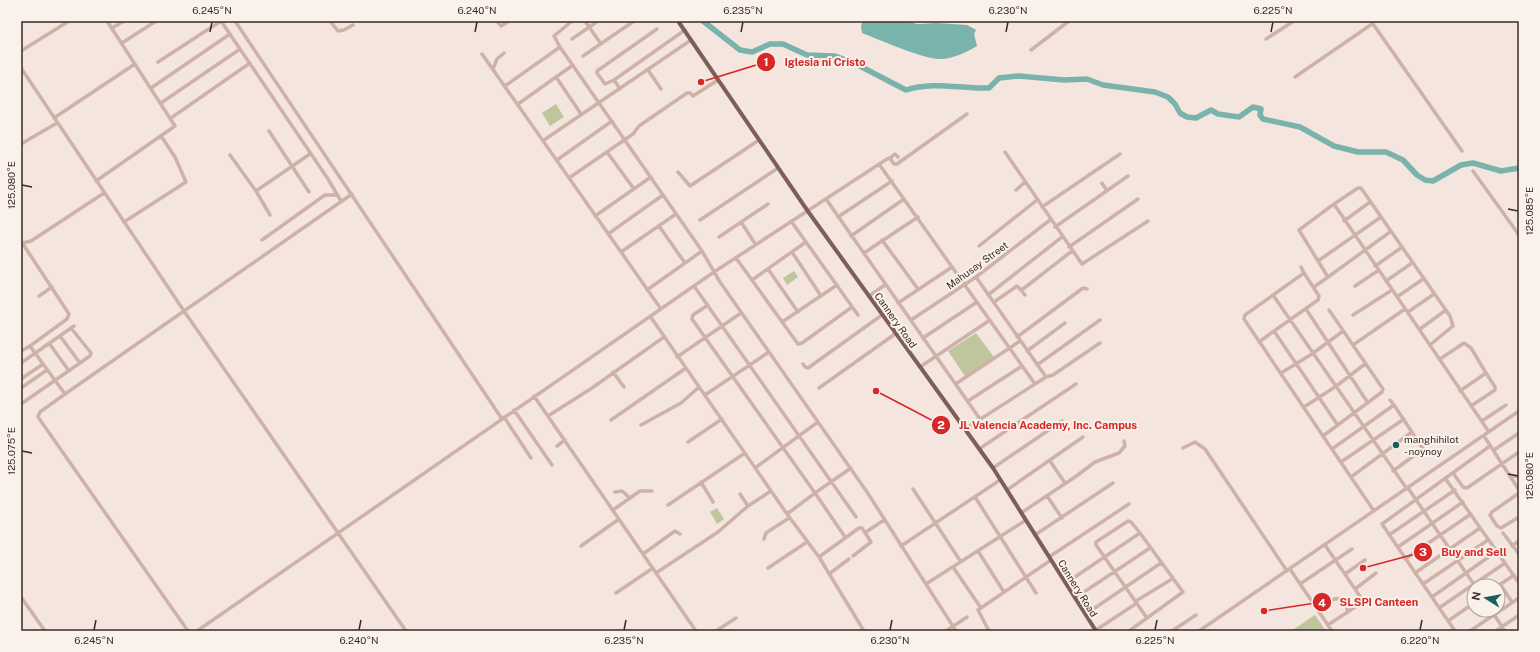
<svg xmlns="http://www.w3.org/2000/svg" width="1540" height="652" viewBox="0 0 1540 652" font-family="'Public Sans',sans-serif">
<rect width="100%" height="100%" fill="#f4e5de"/>
<path fill="#bfc59c" d="M556,104L564,117L550,126L542,113Z
M794,271L798,277L787,285L783,278Z
M976,333L994,357L965,376L948,351Z
M717,508L724,519L717,524L710,512Z
M1315,615L1326,631H1291Z"/>
<path fill="#7ab3ab" d="M863,21H906L917,24L937,23L967,25L976,30L974,34L977,46C967,52 954,58 942,59C924,60 881,40 862,33L861,26Z"/>
<g fill="none" stroke-linecap="round" stroke-linejoin="round">
<path stroke="#7ab3ab" stroke-width="5.5" d="M703,21L740,50L752,52L770,44H783L807,55L835,56L854,63L906,90C934,81 960,89 989,88L999,78L1019,76L1064,80L1087,79L1103,85L1155,92L1168,97L1175,104L1180,113L1187,117L1196,118L1211,110L1218,114L1239,117L1253,107L1261,109L1260,115L1263,119L1300,127L1334,146L1358,152H1386L1403,160L1417,175L1425,180L1433,181L1461,165L1473,163L1501,171L1519,168"/>
<path stroke="#ceb2a8" stroke-width="3.5" d="M221,21L328,179L341,201
M235,21L502,419
M330,21L338,31L344,30L353,25
M497,21L501,26L509,21
M572,21L554,36L560,47L702,251L720,282L867,492L956,631
M585,21L601,44
M1371,21L1462,151
M112,28L124,21
M572,39L598,21
M1266,39L1294,21
M122,43L156,21
M1031,50L1069,21
M21,51L69,21
M482,54L661,309
M583,56L634,21
M158,62L221,21
M21,68L184,311L406,631
M493,69L497,59L504,53
M648,70L661,89
M556,77L581,114
M1295,77L1372,24
M614,80L685,30
M505,86L560,47
M151,88L230,34
M620,89L614,80L605,84L597,73V71L657,29
M161,103L240,49
M518,104L573,65
M54,118L135,64
M171,118L250,63
M269,131L309,192
M544,140L691,40
M21,144L57,123
M607,152L634,189
M1005,152L1082,264L1148,221
M230,155L256,191
M890,158L895,154L898,157
M557,160L612,121
M879,164L1035,384
M1473,171L1519,235
M678,172L690,186L759,140
M569,178L633,134L639,126L687,93H690L693,96L718,80
M96,181L175,126L107,21
M1102,183L1107,191
M1016,190L1025,182
M826,199L980,419
M1334,204L1358,188H1361L1450,316L1453,326L1430,345
M1042,207L1120,154
M270,215L256,191L310,154
M595,216L651,177
M838,217L892,181
M1381,217L1318,261L1328,277L1390,232
M700,220L778,168
M791,221L858,315
M1344,221L1370,202
M124,222L186,182L175,157L161,136
M741,222L756,245
M659,226L685,263
M1055,227L1128,176
M608,234L663,195
M851,236L904,199
M719,237L768,204
M262,240L325,195H337
M882,240L918,289
M21,241L69,314L67,319L30,346L65,394L40,412L38,417L188,631
M23,243L31,241L104,193
M979,246L1037,200
M1069,247L1138,199
M621,252L676,214
M792,252L821,296
M864,253L918,217
M736,258L798,344L802,343L852,307
M1318,261L1299,230L1334,204L1489,432
M1375,266L1401,248
M1301,267L1304,273
M768,269L798,312
M752,280L806,242
M1386,281L1412,263
M694,286L856,517
M1355,286L1379,270
M1314,287L1328,277
M647,290L702,251
M1021,290L1025,295
M988,295L1062,237
M1273,295L1407,489
M39,296L52,287
M869,296L885,285
M1397,297L1423,279
M994,302L1017,286L1021,290L1023,289L1072,251
M898,303L952,267
M708,305L693,315L692,319L815,493L851,468
M1306,309L1368,403
M1329,310L1383,389L1382,392L1323,436L1374,511
M1408,312L1434,294
M1353,315L1392,290
M650,316L787,514L819,557L864,631
M911,320L976,277L1050,220
M782,322L837,285
M1420,329L1446,310
M60,336L80,363
M1017,337L1083,288L1087,289
M923,338L977,302
M1259,342L1274,331
M49,343L69,371
M1353,345L1405,309
M21,351L30,346
M1027,351L1065,323
M677,357L741,313
M1440,359L1464,343L1471,348L1486,373L1460,391
M21,363L74,326
M803,364L805,367L808,368L882,315
M1037,365L1100,320
M920,367L990,320
M613,372L624,387
M1281,373L1312,354L1343,331
M1046,377L1053,375L1100,343
M21,379L43,364
M957,383L1020,341
M21,388L47,370
M819,388L895,334
M65,394L352,194
M705,395L769,352
M534,396L696,631
M968,401L1022,366
M21,404L90,356L91,353L71,328
M1471,406L1495,390V387L1486,373
M1304,407L1335,387L1365,364
M514,410L552,465
M548,416L592,388L664,337
M504,417L531,458
M611,420L686,368
M1482,421L1506,405
M641,425L681,403L699,387
M965,429L1046,377L976,277
M1323,436L1244,319L1245,315L1304,273L1319,296L1318,300L1274,331L1337,424
M1484,436L1519,490
M688,442L722,419
M557,446L565,440
M1183,448L1195,442L1205,449L1287,571
M979,449L1076,384
M1332,449L1394,405L1390,400
M1494,450L1519,433
M1050,461L1065,483
M1341,462L1404,419
M755,468L818,422
M993,468L1062,421
M1393,471L1423,449L1394,405
M1453,473L1463,487L1467,488L1519,452
M1510,475L1519,477
M1351,477L1412,432
M1445,478L1519,583
M701,482L713,502
M1408,488L1475,586
M913,489L961,562
M1007,490L1083,437
M615,492L622,491L630,498
M1519,493L1492,512L1490,515L1497,526L1501,528L1519,517
M740,494L748,506
M1047,496L1062,518
M975,497L1036,593
M668,505L745,453
M613,510L640,491H652
M1021,513L1075,477L1095,462L1119,453L1125,446L1124,441
M787,514L815,493L845,537
M866,532L884,520
M1140,533L1131,522L1128,521L1096,542V545L1147,618
M1503,533L1519,554
M1035,535L1113,483
M1389,535L1455,490
M764,539L766,533L789,518
M1325,545L1355,589L1376,573
M581,546L619,519
M901,546L1000,480
M1512,546L1519,541
M1398,547L1463,502
M978,551L1004,592
M643,554L675,531L680,534
M819,557L859,528H862L871,542L853,556
M1049,557L1129,504
M1405,559L1471,514
M953,567L981,608
M768,568L807,542
M1290,569L1332,631
M656,573L718,532L748,506L771,491
M1415,573L1480,528
M829,574L849,559
M1345,574L1365,560
M1066,583L1140,533L1183,592L1129,631
M926,584L1026,520
M1300,584L1352,549
M1423,584L1488,540
M1500,584L1512,602
M1498,586L1514,575
M616,593L653,568
M21,597L45,631
M1432,597L1497,551
M1075,598L1150,548
M1136,601L1172,579
M1439,608L1505,563
M1318,609C1326,603 1332,597 1343,599L1347,605V613
M1491,610L1505,631
M1086,614L1161,563
M1448,621L1474,603
M1328,625L1361,603V598L1355,589
M1096,630L1137,603
M197,631L714,272L887,159L890,158L894,164H897L967,114
M716,631L736,618
M946,631L967,617
M989,631L978,610L1051,560
M1172,631L1196,615
M1199,631L1519,411
M1455,631L1382,524L1490,446
M1470,631L1519,598
M1496,631L1519,615"/>
<path stroke="#7d5e59" stroke-width="4" d="M678,21L807,210L993,468L1096,631"/>
</g>
<path fill="none" stroke="#3a2b29" stroke-width="1.5" d="M210,32L212,22M475,32L477,22M741,32L743,22M1006,32L1008,22M1271,32L1273,22M22,185L32,187M1508,209L1518,211M22,451L32,453M1508,474L1518,476M94,630L96,620M359,630L361,620M624,630L626,620M890,630L892,620M1155,630L1157,620M1420,630L1422,620"/>
<circle fill="#1b5f57" stroke="#fbf1eb" stroke-width="1.5" cx="1396" cy="445" r="4"/>
<g text-anchor="middle" dominant-baseline="central" stroke-width="4" stroke-linejoin="round" paint-order="stroke">
<g font-size="10" fill="#3a2b29" stroke="#fbf1eb">
<text transform="translate(977 265) rotate(-36)">Mahusay Street</text>
<text transform="translate(896 320) rotate(55)">Cannery Road</text>
<text transform="translate(1078 588) rotate(58)">Cannery Road</text>
</g>
<g font-size="10" fill="#3a2b29" stroke="#fbf1eb" text-anchor="start">
<text x="1404" y="439">manghihilot<tspan x="1404" dy="12">- noynoy</tspan></text>
</g>
</g>
<path fill="none" stroke="#d62828" stroke-width="1.5" d="M701 82L766 62M876 391L941 425M1363 568L1423 552M1264 611L1322 602"/>
<g fill="#d62828" stroke="#fbf1eb" stroke-width="1.5">
<circle cx="701" cy="82" r="4"/>
<circle cx="876" cy="391" r="4"/>
<circle cx="1363" cy="568" r="4"/>
<circle cx="1264" cy="611" r="4"/>
<circle cx="766" cy="62" r="10"/>
<circle cx="941" cy="425" r="10"/>
<circle cx="1423" cy="552" r="10"/>
<circle cx="1322" cy="602" r="10"/>
</g>
<g font-size="12" text-anchor="middle" font-weight="bold" fill="#fff">
<text x="766" y="66">1</text>
<text x="941" y="429">2</text>
<text x="1423" y="556">3</text>
<text x="1322" y="607">4</text>
</g>
<g font-size="11" text-anchor="middle" font-weight="bold" fill="#d62828" stroke="#fbf1eb" stroke-width="4" stroke-linejoin="round" paint-order="stroke">
<text x="825" y="66">Iglesia ni Cristo</text>
<text x="1048" y="429">JL Valencia Academy, Inc. Campus</text>
<text x="1474" y="556">Buy and Sell</text>
<text x="1379" y="606">SLSPI Canteen</text>
</g>
<rect width="1540" height="652" fill="none" stroke="#fbf1eb" stroke-width="44"/>
<g transform="translate(1486 598) rotate(281)"><circle r="19" fill="#fbf1eb" stroke="#aea29d"/>
<path d="M0-3L7 15L0 10L-7 15Z" fill="#1b5f57"/>
<text y="-6" font-size="11" font-weight="bold" text-anchor="middle" fill="#3a2b29">N</text>
</g>
<rect x="22" y="22" width="1496" height="608" fill="none" stroke="#3a2b29" stroke-width="1.5"/>
<g font-size="10" text-anchor="middle" fill="#3a2b29">
<text x="212" y="14">6.245°N</text>
<text x="477" y="14">6.240°N</text>
<text x="743" y="14">6.235°N</text>
<text x="1008" y="14">6.230°N</text>
<text x="1273" y="14">6.225°N</text>
<text transform="translate(11 185) rotate(-90)" y="4">125.080°E</text>
<text transform="translate(1529 211) rotate(-90)" y="4">125.085°E</text>
<text transform="translate(11 451) rotate(-90)" y="4">125.075°E</text>
<text transform="translate(1529 476) rotate(-90)" y="4">125.080°E</text>
<text x="94" y="644">6.245°N</text>
<text x="359" y="644">6.240°N</text>
<text x="624" y="644">6.235°N</text>
<text x="890" y="644">6.230°N</text>
<text x="1155" y="644">6.225°N</text>
<text x="1420" y="644">6.220°N</text>
</g>
</svg>
